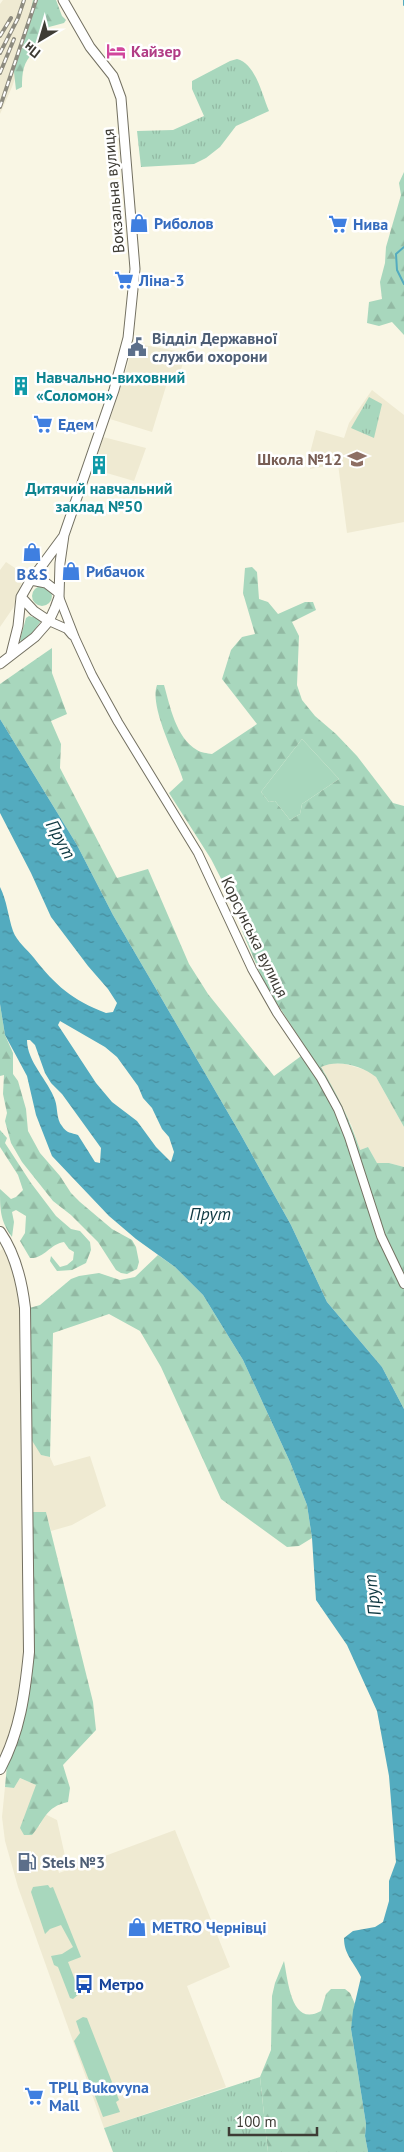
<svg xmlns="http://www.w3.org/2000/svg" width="404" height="2152" viewBox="0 0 404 2152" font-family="'PT Sans',sans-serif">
<defs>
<pattern id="forest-firs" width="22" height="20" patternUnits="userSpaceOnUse" patternTransform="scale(1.25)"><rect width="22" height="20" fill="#a8d7bd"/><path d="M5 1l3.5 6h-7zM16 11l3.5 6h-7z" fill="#92b9a3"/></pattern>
<pattern id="park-tufts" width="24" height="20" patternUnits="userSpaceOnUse" patternTransform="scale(1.25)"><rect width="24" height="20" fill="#a8d7bd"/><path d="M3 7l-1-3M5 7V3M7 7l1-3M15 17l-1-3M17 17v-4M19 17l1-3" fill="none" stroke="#92b9a3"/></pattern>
<pattern id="water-ripples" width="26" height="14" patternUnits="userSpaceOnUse" patternTransform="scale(1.25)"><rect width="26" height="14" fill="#53abbf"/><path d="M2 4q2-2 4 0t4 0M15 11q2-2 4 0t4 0" fill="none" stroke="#468c9c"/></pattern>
</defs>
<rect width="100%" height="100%" fill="#f9f6e4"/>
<path fill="#efead2" d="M3,0H42L12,87L0,114V4Z
M133,343L193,354L191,364L183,363L176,385L167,383L152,432L110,419L127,367Z
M372,390L404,415V522L347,533L338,464L310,469V453L316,430L344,438L349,423Z
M103,437L146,448L134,481L93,469Z
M6,562L15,568L22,578L19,595L13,608L0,627V570Z
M329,1063L345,1064L369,1071L376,1077L404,1127V1167L389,1163H377L368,1147L360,1150L352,1126L321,1066Z
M8,1244L23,1284L41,1455L50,1457L54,1466L90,1456L106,1506L72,1525L51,1531L46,1512L30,1673L0,1772V1251Z
M20,1778L36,1785L39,1827L45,1814L57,1820L65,1856L56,1861L59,1873L175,1830L230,1967L187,1986L226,2087L104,2128L18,1887L5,1841L2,1817L5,1787L14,1788Z"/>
<path fill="#a8d7bd" d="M32 596a10 10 0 1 1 20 0a10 10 0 1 1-20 0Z
M29,616L41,619V621L24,644L20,640L26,618Z
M302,739L339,779L302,804L300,814L290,820L275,801L269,802L261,792Z
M48,1885L50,1888L53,1887L81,1957L68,1962L80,1993L73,1999L70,1998L58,1967L54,1965L51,1956L62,1954L73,1947L61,1925L50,1929L45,1934L31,1892L33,1887Z
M83,2017L87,2018L119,2100L116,2102L120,2112L103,2117L74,2041L80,2033L76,2021Z"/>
<path fill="url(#forest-firs)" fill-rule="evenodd" d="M33,0H56L62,16L66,20L64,23L49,27L42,39L32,47L34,52C23,62 22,73 22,87L16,90L14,72L15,63L23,46Z
M404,172V335L392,322L379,326L367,323L369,302L382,299L380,282L385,263L386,247L401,195L399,183Z
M252,567L257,572L259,599L268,602L278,614L305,602H313L316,610L292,622L299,636L297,685L302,700L315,716L336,734L357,756L393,803L404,806V1127L376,1077C362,1066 338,1059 321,1067C337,1094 350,1120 360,1150L368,1147L377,1163H389L404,1167V1409L382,1367L327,1302L291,1225L241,1135L113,915L77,845L0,719V684L52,648V673L67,714L51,721L61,744L60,768L117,878L148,869L189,964L208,994L274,1076L308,1051L265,985L243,933L230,896L211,859L169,793L183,780C176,757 149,707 157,685H164C170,706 176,738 197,750C201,753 207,753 212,754L257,724L222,679L231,650L242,637L255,634L243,593L245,568ZM302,739L339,779L302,804L300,814L290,820L275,801L269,802L261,792Z
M0,1004L5,1035L13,1053V1074L18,1081L26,1109L28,1131L40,1153L60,1176L71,1193L80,1202L112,1229L132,1240L136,1247L139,1262L137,1269L127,1274L121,1273L116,1270L98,1242L71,1215L53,1201L22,1162L11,1143L5,1121L7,1113L3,1094L4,1075L0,1076Z
M0,1130L7,1138L5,1143L31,1183L56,1216L71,1229L80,1231L90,1242L91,1250L86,1263L72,1270L57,1271L50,1261L51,1256L60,1267L67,1265L73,1260L74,1252L69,1249L64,1242C50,1244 44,1259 30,1258L20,1241L25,1233L26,1216L16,1210L12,1212L14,1222L12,1237C0,1221 0,1209 0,1189L11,1199L16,1197L23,1190L18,1175L0,1147Z
M158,1255L175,1267L203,1295L243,1360L290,1462L307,1505L312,1538L299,1546L287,1547L221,1499L161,1367L140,1331L109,1314L53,1333L50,1457L41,1455L31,1439L26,1309L40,1305L71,1279L79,1276L99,1273L120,1280L135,1277Z
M32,1512H46L93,1702L96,1730L63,1765L70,1788L68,1802C45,1807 45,1820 32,1835H24L20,1828L36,1785L20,1778L14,1788L5,1787L8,1754L27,1702Z
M284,1961C288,1980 291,2028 321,2011L326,1994L331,1989H345L350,1993L355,2004L351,2029L366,2124L365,2136L368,2152H268L260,2077L271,2050L272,1996L275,1983Z"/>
<path fill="url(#park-tufts)" d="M237,59C256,64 262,95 269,111L236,126L220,147L206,158L194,164L141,167L137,131L173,130L204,116L192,89V81L230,61Z
M369,397L382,404L374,438L351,428Z
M260,2077L268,2152H113L104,2128Z"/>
<path fill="url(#water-ripples)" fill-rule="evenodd" d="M0,719L77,845L113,915L241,1135L291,1225L327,1302L382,1367L404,1409V2152H368L365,2136L366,2124L351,2029L353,2011L361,1977C354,1962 344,1955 344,1938L353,1931L375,1927L383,1922L389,1901V1881L396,1862L389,1776L377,1711L347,1645L316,1600L312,1538L307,1505L290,1462L243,1360L203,1295L175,1267L136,1239L109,1216L52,1156L36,1115L27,1076L5,1035L0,1004V887C7,901 8,916 13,931C17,942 27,949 34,958C55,985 72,1000 106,1013L113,1012L117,1003L108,989L88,966L51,917L31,873L0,813ZM60,1021L105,1047L117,1057L138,1086L143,1098L152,1108L162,1129L169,1137L174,1152L171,1162L156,1147L137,1121L112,1102L96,1083L58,1025ZM27,1040H30L35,1045L45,1073L51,1083L62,1094L96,1141L101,1148L100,1163L95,1162L78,1135C72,1133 66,1133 62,1126C56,1119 58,1108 55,1100C48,1080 27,1062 27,1040Z"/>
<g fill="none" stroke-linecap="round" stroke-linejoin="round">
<path stroke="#53abbf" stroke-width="2" d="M404,0V5
M404,247L396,254L397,270L404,284"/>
<g stroke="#737061" stroke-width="10">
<path id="secondary" d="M59,597L75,638L92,675L118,722L198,853L252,969L277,1013L321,1078L338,1109L349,1137L381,1236L404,1284
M49,621L67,629L72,635"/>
</g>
<g stroke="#737061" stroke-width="11">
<path id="primary" d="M31,580L46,583L59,593
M21,597L34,611L49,621
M11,654L18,626L21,597L29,583L63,537
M0,664L35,637L49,621L55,608L59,597L60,563L64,535L114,390L128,338L135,269L121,98L113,76L90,47L63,0"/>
</g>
<g stroke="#737061" stroke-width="12">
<path id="trunk" d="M0,1232C16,1255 22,1282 25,1308L29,1652C25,1693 20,1732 0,1769"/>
</g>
<use href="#secondary" stroke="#fff" stroke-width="8"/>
<use href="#primary" stroke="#fff" stroke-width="9"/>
<use href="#trunk" stroke="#fff" stroke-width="10"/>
<g stroke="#8d8b7f" stroke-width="4">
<path id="rail" d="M0,36L11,18
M0,53L18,18L24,0
M0,73L14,39
M0,107L36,0"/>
</g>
<use href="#rail" stroke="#fff" stroke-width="2" stroke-dasharray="5.5" stroke-linecap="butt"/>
</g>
<defs>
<g id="hotel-bare" transform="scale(1.5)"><path d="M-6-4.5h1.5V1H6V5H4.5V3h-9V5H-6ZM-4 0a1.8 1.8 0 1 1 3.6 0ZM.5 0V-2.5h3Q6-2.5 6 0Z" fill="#d1479c" stroke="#fff" stroke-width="2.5" paint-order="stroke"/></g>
<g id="shop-bare" transform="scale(1.5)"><path d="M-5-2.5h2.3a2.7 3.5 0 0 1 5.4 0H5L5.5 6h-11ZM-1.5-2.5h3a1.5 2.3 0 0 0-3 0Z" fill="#3f7fe0" stroke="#fff" stroke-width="2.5" paint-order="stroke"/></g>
<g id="supermarket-bare" transform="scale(1.5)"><path d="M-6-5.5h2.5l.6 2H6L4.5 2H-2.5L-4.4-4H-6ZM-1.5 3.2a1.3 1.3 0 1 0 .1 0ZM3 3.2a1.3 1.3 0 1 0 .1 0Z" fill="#3f7fe0" stroke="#fff" stroke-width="2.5" paint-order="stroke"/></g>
<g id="civic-bare" transform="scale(1.5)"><path d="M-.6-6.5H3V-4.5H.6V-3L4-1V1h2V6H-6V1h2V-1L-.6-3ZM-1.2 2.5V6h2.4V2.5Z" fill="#5c6f8a" stroke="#fff" stroke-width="2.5" paint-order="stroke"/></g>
<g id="building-bare" transform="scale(1.5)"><path d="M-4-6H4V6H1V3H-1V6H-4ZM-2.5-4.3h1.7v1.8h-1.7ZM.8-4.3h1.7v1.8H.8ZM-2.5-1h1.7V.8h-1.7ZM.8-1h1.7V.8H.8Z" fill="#0f9aa8" stroke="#fff" stroke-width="2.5" paint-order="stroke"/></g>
<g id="school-bare" transform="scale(1.5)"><path d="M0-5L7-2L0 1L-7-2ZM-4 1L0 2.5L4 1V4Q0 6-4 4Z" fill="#8d6e63" stroke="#fff" stroke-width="2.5" paint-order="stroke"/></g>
<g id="fuel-bare" transform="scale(1.5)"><path d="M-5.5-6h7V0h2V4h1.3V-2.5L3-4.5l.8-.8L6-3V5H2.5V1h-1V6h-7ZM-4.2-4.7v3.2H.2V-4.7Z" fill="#5c6f8a" stroke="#fff" stroke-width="2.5" paint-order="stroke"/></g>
<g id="bus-bare" transform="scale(1.5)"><path d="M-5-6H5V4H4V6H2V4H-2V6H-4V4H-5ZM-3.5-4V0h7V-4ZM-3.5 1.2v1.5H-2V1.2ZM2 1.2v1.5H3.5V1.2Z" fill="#1a4fb4" stroke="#fff" stroke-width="2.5" paint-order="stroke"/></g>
</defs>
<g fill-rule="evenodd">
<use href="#hotel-bare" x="116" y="51"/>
<use href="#shop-bare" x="139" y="223"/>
<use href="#supermarket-bare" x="338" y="224"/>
<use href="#supermarket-bare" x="124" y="280"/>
<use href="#civic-bare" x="137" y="347"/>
<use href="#building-bare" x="21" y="386"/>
<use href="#supermarket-bare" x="43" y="424"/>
<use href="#school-bare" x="357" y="459"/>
<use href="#building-bare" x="99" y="465"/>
<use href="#shop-bare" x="32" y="552"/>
<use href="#shop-bare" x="71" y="571"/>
<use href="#fuel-bare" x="27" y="1862"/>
<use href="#shop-bare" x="137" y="1927"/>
<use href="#bus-bare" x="84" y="1984"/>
<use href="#supermarket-bare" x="34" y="2096"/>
</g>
<g text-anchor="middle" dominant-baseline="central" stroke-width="5" stroke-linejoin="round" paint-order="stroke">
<g font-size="16" font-weight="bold" fill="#b23c85" stroke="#fff" text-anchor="start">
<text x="131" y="51">Кайзер</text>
</g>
<g font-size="16" fill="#3e3c35" stroke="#fff">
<text transform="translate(113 191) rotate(-95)">Вокзальна вулиця</text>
<text transform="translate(255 937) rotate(64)">Корсунська вулиця</text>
</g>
<g font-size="16" font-weight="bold" fill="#366cbe" stroke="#fff" text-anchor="start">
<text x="154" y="223">Риболов</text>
<text x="353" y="224">Нива</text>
<text x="139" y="280">Ліна-3</text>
<text x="58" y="424">Едем</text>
<text x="86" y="571">Рибачок</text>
<text x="32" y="574" text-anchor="middle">B&amp;S</text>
<text x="152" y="1927">METRO Чернівці</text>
<text x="49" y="2087">ТРЦ Bukovyna<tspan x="49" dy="18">Mall</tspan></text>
</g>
<g font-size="16" font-weight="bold" fill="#4e5e75" stroke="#fff" text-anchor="start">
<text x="152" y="338">Відділ Державної<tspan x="152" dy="18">служби охорони</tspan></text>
<text x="42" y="1862">Stels №3</text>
</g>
<g font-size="16" font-weight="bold" fill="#0d838f" stroke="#fff" text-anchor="start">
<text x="36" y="377">Навчально-виховний<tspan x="36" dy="18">«Соломон»</tspan></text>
<text x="99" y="488" text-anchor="middle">Дитячий навчальний<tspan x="99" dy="18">заклад №50</tspan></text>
</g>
<g font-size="16" font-weight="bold" fill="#785e54" stroke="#fff" text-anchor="end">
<text x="342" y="459">Школа №12</text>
</g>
<g font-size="16" font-weight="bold" fill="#164399" stroke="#fff" text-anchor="start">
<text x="99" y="1984">Метро</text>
</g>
<g font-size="18" font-style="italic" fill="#0f3942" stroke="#fff">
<text transform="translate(61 839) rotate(61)">Прут</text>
<text x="210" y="1213">Прут</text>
<text transform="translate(372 1595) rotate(-97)">Прут</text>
</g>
</g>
<g transform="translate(40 40) rotate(218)" stroke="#ffffff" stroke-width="4" paint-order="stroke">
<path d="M0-4L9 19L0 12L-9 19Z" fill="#3e3c35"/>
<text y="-8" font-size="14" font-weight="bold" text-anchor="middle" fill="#3e3c35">Пн</text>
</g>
<path d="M229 2127v8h88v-8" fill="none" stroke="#3e3c35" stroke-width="2.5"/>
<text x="236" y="2127" font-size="15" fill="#3e3c35" stroke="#ffffff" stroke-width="4" paint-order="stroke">100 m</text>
</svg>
